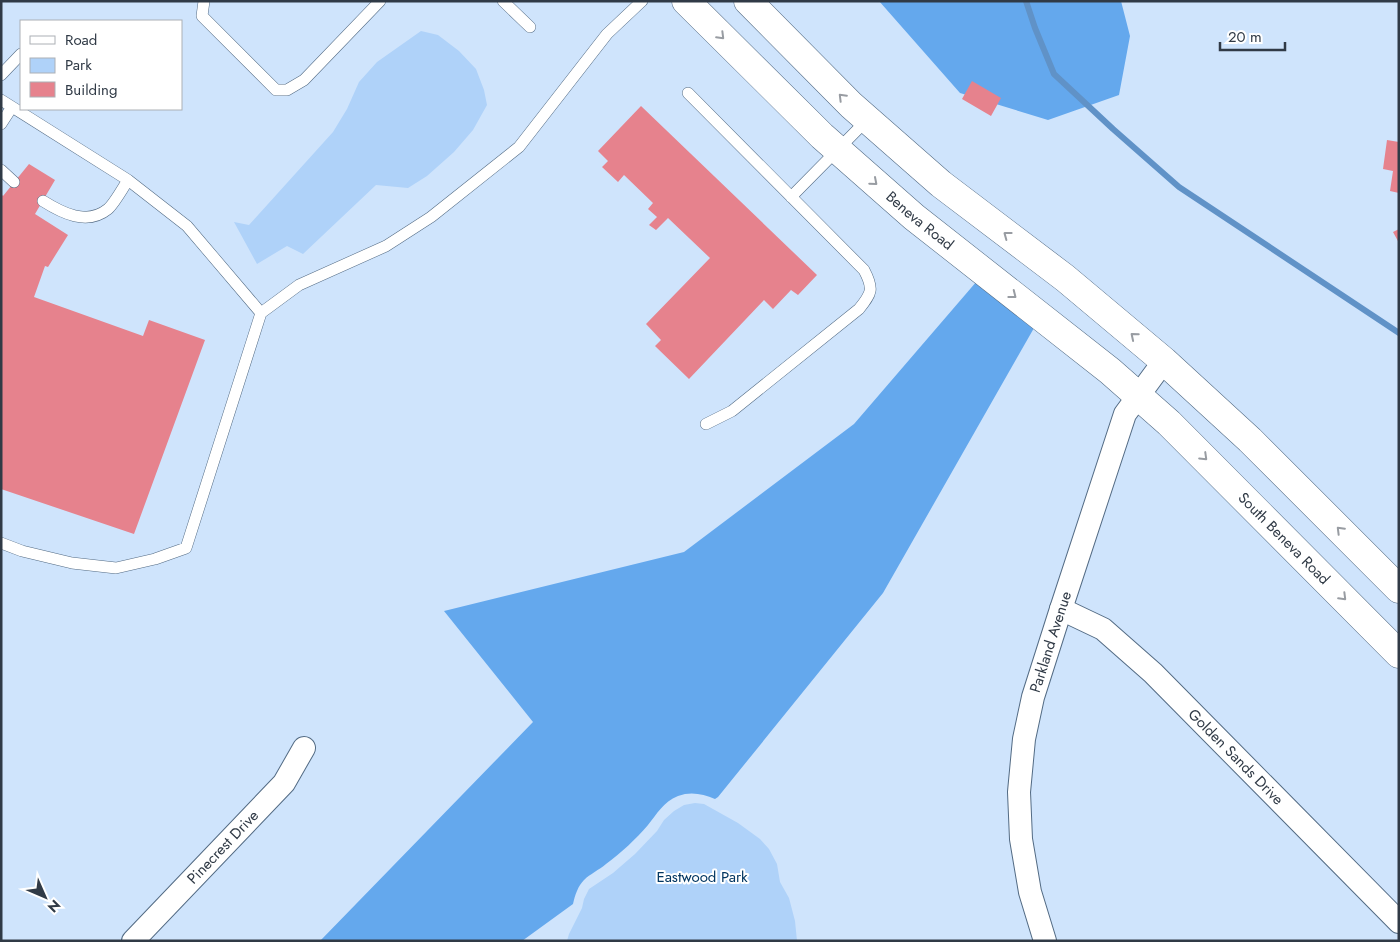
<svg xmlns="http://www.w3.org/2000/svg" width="1400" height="942" viewBox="0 0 1400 942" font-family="Jost,sans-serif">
<rect width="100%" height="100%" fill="#cfe4fc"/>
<path fill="#afd2f9" d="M421,31L438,35L459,51L476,69L484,90L487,105L473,130L454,152L427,176L408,188L376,185L303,254L287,246L257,264L234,222L249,225L333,132L347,109L359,82L377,62Z
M695,803L704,804L738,823L760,839L769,849L777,864L780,882L789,898L795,921L797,941H567L569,934L582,908L584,899L589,889L613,873L635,854L657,831L664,820L674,811L684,805Z"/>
<path fill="#64a8ed" d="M879,1H1121L1130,36L1119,95L1048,120L960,93Z
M977,281L1034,328L883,593L718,797L715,799C703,794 691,791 678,796C663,802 657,814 648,825C636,839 621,853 606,864C599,870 590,874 584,880C578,886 575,895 573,904L522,941H320L533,722L444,611L684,552L854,424Z"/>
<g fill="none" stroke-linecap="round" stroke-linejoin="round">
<path stroke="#6092c7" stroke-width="6" d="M1026,1L1035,28L1054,74L1113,129L1179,187L1399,333"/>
</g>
<path fill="#e6828d" d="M972,81L1001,98L991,116L962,99Z
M641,106L817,275L798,295L791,290L773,309L764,300L689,379L655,346L661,340L646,324L710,258L668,218L656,230L649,225L657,217L648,209L653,203L624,175L618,182L602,167L608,161L598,151Z
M1387,140L1399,142V193L1390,191L1393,171L1383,169Z
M29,164L55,180L35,214L68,235L48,267L45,266L34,297L143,336L149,320L205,340L134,534L1,489V194L3,196Z
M1399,229V243L1393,232Z"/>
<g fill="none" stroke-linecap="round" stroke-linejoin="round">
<g stroke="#536b84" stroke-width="12">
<path id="service" d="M204,1L202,16L276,90H287L304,80L380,1
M503,1L530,27
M1,75L21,54
M688,93L864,270C874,289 872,293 859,309L732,411L706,424
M1,100L128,180L187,226L261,313L299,285L386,246L431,217L519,147L607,34L642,1
M1,124L12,107
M1,170L14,182
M791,197L867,120
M43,201C62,213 87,226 108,209C114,204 123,188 128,180
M1,543L22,551L72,563L116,568L155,559L186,548L261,313"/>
</g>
<g stroke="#536b84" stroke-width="24">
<g id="minor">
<path id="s1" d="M1061,609L1103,629L1153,673L1399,922"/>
<path id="s2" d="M133,941L284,783L304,748"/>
<path id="s3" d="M1045,941L1030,892L1021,839L1019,792L1024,739L1033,697L1061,609L1125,414L1164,361"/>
</g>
</g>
<g stroke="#536b84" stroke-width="29">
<g id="secondary">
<path id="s4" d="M686,1L822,136L914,217L1110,371L1169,423L1399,654"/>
<path d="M748,1L851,105L941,184L1065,278L1164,361L1250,440L1399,589"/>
</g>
</g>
<use href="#service" stroke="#fff" stroke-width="11"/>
<use href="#minor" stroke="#fff" stroke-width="22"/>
<use href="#secondary" stroke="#fff" stroke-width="28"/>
</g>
<defs><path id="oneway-chevron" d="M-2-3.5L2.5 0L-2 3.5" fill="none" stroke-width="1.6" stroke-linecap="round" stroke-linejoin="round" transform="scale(1.25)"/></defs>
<g stroke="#989ca2">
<use href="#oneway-chevron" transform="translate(721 36) rotate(45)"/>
<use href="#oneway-chevron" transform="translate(842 97) rotate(-135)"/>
<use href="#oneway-chevron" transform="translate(874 182) rotate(41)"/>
<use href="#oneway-chevron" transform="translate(1007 235) rotate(-143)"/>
<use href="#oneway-chevron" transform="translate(1013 295) rotate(38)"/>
<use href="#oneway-chevron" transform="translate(1134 336) rotate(-140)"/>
<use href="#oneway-chevron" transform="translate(1204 457) rotate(44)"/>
<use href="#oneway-chevron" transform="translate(1340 530) rotate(-135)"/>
<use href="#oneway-chevron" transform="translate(1343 597) rotate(45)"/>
</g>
<g text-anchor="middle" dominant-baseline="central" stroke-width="4" stroke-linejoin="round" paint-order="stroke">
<g font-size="15" fill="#303a46" stroke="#fff">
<text stroke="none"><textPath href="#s4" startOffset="321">Beneva Road</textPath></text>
<text stroke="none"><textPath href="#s4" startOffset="805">South Beneva Road</textPath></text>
<text stroke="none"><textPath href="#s3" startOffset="306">Parkland Avenue</textPath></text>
<text stroke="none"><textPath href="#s1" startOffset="231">Golden Sands Drive</textPath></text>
<text stroke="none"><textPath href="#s2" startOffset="130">Pinecrest Drive</textPath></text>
</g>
<g font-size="15" fill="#023661" stroke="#fff">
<text x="702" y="877">Eastwood Park</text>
</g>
</g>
<rect width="1400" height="942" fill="none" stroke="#303a46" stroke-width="5"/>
<rect x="20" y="20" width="162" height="90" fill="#ffffff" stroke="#acb0b5"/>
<rect x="30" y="36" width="25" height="8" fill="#ffffff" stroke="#acb0b5"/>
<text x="65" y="45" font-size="15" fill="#303a46">Road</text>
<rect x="30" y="58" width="25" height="15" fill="#afd2f9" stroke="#acb0b5"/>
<text x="65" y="70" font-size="15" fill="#303a46">Park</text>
<rect x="30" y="82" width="25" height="15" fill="#e6828d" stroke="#acb0b5"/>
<text x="65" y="95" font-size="15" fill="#303a46">Building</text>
<g transform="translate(45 897) rotate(135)" stroke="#ffffff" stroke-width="4" paint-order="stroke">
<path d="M0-4L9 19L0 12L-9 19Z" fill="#303a46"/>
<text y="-8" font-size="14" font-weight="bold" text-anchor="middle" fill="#303a46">N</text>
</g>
<path d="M1220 42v8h65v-8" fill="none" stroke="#303a46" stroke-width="2.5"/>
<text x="1228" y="42" font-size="15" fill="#303a46" stroke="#ffffff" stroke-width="4" paint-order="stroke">20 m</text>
</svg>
